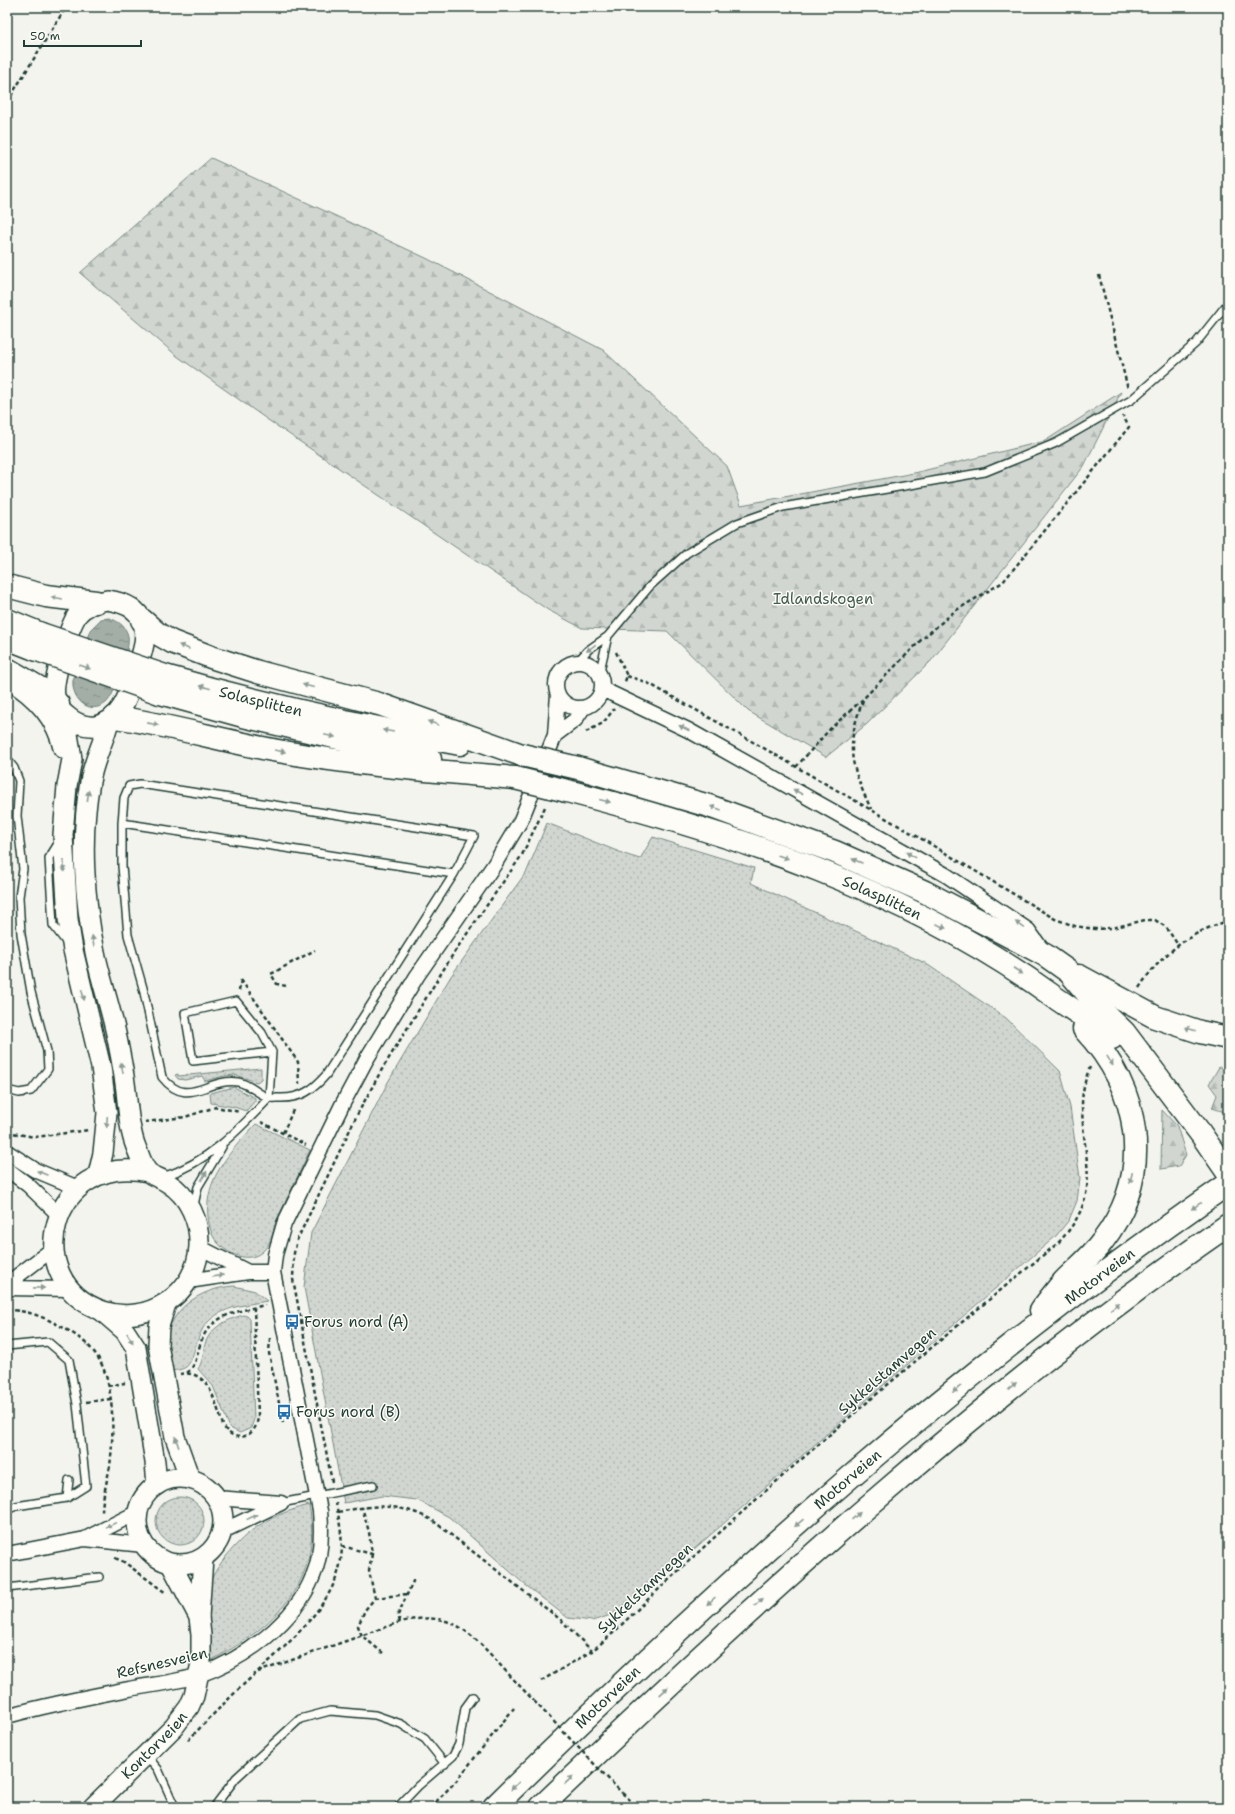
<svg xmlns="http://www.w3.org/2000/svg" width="1235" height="1814" viewBox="0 0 1235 1814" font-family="'Shantell Sans',sans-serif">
<defs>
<pattern id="grass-dots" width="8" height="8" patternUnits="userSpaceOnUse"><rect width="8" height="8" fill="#d1d6d1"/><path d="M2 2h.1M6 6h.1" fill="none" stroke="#b3b9b4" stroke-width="1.8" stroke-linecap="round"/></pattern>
<pattern id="forest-firs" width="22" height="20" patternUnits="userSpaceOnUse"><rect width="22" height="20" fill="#d1d6d1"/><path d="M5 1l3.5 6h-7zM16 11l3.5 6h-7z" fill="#b3b9b4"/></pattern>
<pattern id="water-ripples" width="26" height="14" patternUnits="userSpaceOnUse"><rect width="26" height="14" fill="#a3aea7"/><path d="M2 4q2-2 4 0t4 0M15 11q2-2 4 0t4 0" fill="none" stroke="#848f89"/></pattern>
</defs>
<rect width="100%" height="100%" fill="#f4f4ef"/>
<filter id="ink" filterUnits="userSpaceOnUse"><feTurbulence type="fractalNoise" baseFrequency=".025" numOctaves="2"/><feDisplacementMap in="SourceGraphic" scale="8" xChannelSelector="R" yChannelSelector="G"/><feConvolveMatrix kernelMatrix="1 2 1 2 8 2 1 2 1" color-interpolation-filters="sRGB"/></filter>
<g filter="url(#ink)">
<path fill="url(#grass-dots)" stroke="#788a82" d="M547,823L627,855L640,859L653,837L754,868L751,883L925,963L1006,1018L1060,1071L1070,1107L1080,1178L1077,1201L1069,1220L1056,1236L656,1582L611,1615L592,1621L568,1618L524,1584L449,1517L417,1500L382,1496L344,1503L304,1287L311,1233L388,1082L451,976L527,871Z
M261,1068V1079L257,1082L235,1075L224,1076L205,1081L202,1076L185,1080L178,1079L175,1075L178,1074V1076Z
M234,1087L255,1098V1101L246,1111L234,1107L211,1103L210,1093Z
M256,1124L310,1150C299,1174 287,1198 276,1222C273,1229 272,1238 268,1245C254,1268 223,1255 213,1236C207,1223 206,1205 210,1191C216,1166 239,1142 256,1124Z
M234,1286L255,1291L267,1301C246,1305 223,1306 207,1323C196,1334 194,1362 186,1367C182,1370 176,1370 172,1371C170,1364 168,1357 167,1349C164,1311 200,1288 234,1286Z
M243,1315L247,1316L250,1319L254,1419L251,1428L240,1433L230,1428L213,1386L198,1369C202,1363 203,1355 204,1348C208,1328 226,1320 243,1315Z
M156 1521a24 24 0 1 1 48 0a24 24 0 1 1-48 0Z
M309,1505C324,1582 273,1628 210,1661C208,1636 204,1610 210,1585C212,1575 218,1567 224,1559C249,1527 271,1515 309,1505Z"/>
<path fill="url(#forest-firs)" stroke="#788a82" d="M211,158L426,258L603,350L727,466L741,505L914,473L1045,441L1121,392L1084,466L931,661L867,724L826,757L748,711L667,631L582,628L548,610L268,420L177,356L80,273Z
M1219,1067H1228V1113L1212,1108L1217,1095L1209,1084Z
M1162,1110L1177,1126L1186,1155L1179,1166L1161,1169Z"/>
<path fill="url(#water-ripples)" stroke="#6e8179" d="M109,618C118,621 126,626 128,636C131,647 115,696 106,703C89,716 71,699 73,680L90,630L101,619Z"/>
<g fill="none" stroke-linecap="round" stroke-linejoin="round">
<g stroke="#1f3d34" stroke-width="10">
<path id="lane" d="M576,663L588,650L608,636L650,586L687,553L737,523L783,507L985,472L1056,443L1131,400L1196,343L1228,303
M599,675L608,636
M7,759L14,768L19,781L17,816L23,869L19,897L21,934L31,992L47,1051L48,1069L31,1091L19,1093L7,1090
M140,784L474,836L454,874L326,1075C313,1090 300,1099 279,1098C276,1098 271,1099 267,1097C257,1093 249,1084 238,1082C207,1077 188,1110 162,1077L143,988L128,935L122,866V823L124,798L129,786Z
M122,823L454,874
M59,842L49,858L53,925L66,942
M236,1001L262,1033L272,1052L193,1061L185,1013Z
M163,1177C208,1162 237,1132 269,1098L272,1052
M194,1205L198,1187L222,1147
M7,1346L48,1342L69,1360L77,1404L86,1486L67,1498
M281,1503L373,1485
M7,1510L16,1506L67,1498L69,1480
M7,1588L99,1577
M146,1755L158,1769L175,1807
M214,1807L236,1778L300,1719L330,1711L375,1715L401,1724L425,1739L445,1764
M398,1807L418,1786L453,1756L459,1744L465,1708L473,1697"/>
</g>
<g stroke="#1f3d34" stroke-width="17">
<path id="street" d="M556 685a23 23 0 1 1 46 0a23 23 0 1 1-46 0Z
M602,689L688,730L946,875L1028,930L1043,951
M555,735L575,720L583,708
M7,1152L35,1170L78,1188
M7,1169L28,1185L59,1215
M199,1247L248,1272
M188,1281L248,1272H273
M7,1284L54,1248
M7,1288L70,1289
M217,1498L281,1503
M223,1531L281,1503
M85,1539L138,1512
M7,1554L85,1539L144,1545
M7,1716C49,1704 92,1696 134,1688C156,1684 178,1682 199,1675C245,1659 295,1622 313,1576C322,1556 322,1533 320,1511L273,1272L275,1255L284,1224L342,1105L366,1060L417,976L494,865L521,820L555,735L558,694"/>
</g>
<g stroke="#1f3d34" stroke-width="22">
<g id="secondary">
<path d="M107,600C121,602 137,607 142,621C149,637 141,656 136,671C129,694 122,721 95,726C84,727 75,723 67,716C61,712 56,703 55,696C52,681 69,626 78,614C86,605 96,602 107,600Z"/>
<path d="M11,681C36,696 57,719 63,748"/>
<path d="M65,715L72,759L67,786L63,835L68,919L73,950L101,1067L107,1113L103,1153L98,1175"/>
<path d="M109,721C104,742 93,761 90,782C80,835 84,900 95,952C101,981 111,1009 117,1038C120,1053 123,1068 125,1083C128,1104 128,1127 136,1147C139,1154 143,1167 148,1172C152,1176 163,1179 168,1183C189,1196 200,1222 199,1246C197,1294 147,1326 103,1311C18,1282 50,1152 148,1172"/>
<path d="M166,1304L159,1326L158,1345L175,1437L190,1479"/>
<path d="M103,1312L125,1331L136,1348L155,1462L157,1485"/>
<circle cx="180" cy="1521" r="43"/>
<path d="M171,1564L199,1617"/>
<path id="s1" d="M93,1807L174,1727L189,1707L194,1696L201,1663V1635L199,1617L203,1558"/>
</g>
</g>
<g stroke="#1f3d34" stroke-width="25">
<g id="highway">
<path d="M7,586L46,596L96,602"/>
<path d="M7,620L41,634"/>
<path d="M142,620L158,634L172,642L211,657L258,672L379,704L522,755"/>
<path d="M7,638L35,649"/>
<path d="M7,669L43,690L58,704"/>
<path id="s2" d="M165,676C262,704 361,726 460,744"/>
<path d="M160,693L243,716L430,759"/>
<path d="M115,717C170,725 223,741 278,751C356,765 436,771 515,778"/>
<path d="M578,768L709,806L835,852L925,892L1045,955L1069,972L1101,1010L1124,1032L1201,1134L1228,1173"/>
<path id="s3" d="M567,791C736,834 908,891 1050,994C1071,1009 1092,1021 1112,1038"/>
<path d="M1079,976L1155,1017L1200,1032L1228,1038"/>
<path d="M1041,1310C1049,1300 1056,1290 1064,1281C1077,1268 1091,1257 1102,1242C1155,1173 1141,1090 1084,1029"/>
<path id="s4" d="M494,1807C723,1582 963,1366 1228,1184"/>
<path d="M541,1807C758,1599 980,1396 1228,1225"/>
</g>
</g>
<path stroke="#1f3d34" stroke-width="2.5" stroke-dasharray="4 3" stroke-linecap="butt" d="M7,102L66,7
M1099,275L1128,389
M616,652L627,676L624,684
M627,676L646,682L760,746L927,842L1055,919L1075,926L1095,929L1112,928L1145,920H1155L1166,927L1178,945
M863,700C845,748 850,764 871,809
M586,732L603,723L614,709
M796,767L830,729L863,699L921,640L955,611L1003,582L1129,427L1123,416
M241,980L298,1062L299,1084
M286,986L277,984L271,974L315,950
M1139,988C1161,954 1190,932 1228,921
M239,991L241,980
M145,1122L185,1117L216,1107L240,1112
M261,1122L306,1145
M7,1132L35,1137L89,1130
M283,1133L294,1108
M7,1310C27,1310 44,1317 62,1327C75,1334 88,1343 97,1356C115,1383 114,1434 110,1466C107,1482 102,1497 102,1514
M270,1338L269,1353L283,1423
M187,1373C197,1364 196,1357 200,1345C209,1314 237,1312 265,1305
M180,1374C210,1369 215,1403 223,1425C233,1445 258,1438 258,1415L254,1308
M108,1386L125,1383
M86,1402L110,1399
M332,1482L293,1279L294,1253L297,1240L357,1115L381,1071L455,951L522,855L546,805
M338,1512C374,1505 398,1502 432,1520L561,1620L592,1651
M342,1546L372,1554L369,1532L362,1507
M372,1554L369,1571L375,1598L365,1610L358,1626L362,1636L383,1653
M115,1558L124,1562L166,1593
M375,1598L407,1594
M400,1622L398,1615L414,1579
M258,1672L400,1622C447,1611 464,1626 494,1658C507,1673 521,1687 534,1701
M541,1681L592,1651L612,1634C754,1496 905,1368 1058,1243C1104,1194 1083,1164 1082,1106C1082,1092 1085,1079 1090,1067
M188,1740C206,1722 223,1704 242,1686C274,1656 328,1613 339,1569C345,1547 340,1525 336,1503
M622,1793L638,1807
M431,1807L457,1780L514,1708"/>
<use href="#lane" stroke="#fdfcf7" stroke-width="7"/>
<use href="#street" stroke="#fdfcf7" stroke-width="14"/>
<use href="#secondary" stroke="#fdfcf7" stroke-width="19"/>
<use href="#highway" stroke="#fdfcf7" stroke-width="22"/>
<g stroke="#1f3d34" stroke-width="25" stroke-linecap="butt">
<path id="highway-bridge" d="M41,634L165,676
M35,649L160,693
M522,755L578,768
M515,778L567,791"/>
</g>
<path stroke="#1f3d34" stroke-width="2.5" stroke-dasharray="4 3" stroke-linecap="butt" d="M534,1701L622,1793"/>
<use href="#highway-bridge" stroke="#fdfcf7" stroke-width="22"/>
</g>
<defs><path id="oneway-solid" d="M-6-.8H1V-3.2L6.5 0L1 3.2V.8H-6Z"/></defs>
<g fill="#8e9c96">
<use href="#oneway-solid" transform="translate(57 598) rotate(-170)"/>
<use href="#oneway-solid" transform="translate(184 647) rotate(-157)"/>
<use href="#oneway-solid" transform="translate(591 648) rotate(143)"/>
<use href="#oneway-solid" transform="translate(85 667) rotate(20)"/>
<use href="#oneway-solid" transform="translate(308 686) rotate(-165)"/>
<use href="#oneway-solid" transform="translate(205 687) rotate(-164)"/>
<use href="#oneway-solid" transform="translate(433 723) rotate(-161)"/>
<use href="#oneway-solid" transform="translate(153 724) rotate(11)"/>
<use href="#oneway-solid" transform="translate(684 728) rotate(-153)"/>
<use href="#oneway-solid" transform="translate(388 731) rotate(-170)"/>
<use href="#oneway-solid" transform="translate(330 736) rotate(12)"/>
<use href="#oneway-solid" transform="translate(280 751) rotate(10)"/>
<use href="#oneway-solid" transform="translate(798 792) rotate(-151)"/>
<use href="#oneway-solid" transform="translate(88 796) rotate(-83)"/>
<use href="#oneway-solid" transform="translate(605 801) rotate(14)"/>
<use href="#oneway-solid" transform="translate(716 808) rotate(-161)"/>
<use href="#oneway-solid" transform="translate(911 855) rotate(-151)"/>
<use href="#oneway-solid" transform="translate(783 857) rotate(19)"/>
<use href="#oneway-solid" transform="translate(857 861) rotate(-157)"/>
<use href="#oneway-solid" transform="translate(64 866) rotate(89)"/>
<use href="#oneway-solid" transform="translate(1020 925) rotate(-145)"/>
<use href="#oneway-solid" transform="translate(941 926) rotate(26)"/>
<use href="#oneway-solid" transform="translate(93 941) rotate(-99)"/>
<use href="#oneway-solid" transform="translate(1018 971) rotate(33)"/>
<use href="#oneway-solid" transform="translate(83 995) rotate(76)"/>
<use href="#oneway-solid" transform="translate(1190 1029) rotate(-163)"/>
<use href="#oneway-solid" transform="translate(1110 1061) rotate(58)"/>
<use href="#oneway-solid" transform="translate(122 1068) rotate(-101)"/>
<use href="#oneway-solid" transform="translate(107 1122) rotate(93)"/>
<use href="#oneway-solid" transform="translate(42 1173) rotate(-157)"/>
<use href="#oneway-solid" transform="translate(204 1176) rotate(-59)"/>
<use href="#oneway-solid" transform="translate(1131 1178) rotate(103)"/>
<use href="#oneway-solid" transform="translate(1196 1206) rotate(145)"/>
<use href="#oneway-solid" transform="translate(218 1276) rotate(-8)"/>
<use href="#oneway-solid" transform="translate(39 1288) rotate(1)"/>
<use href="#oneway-solid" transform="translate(1115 1306) rotate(-37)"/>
<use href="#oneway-solid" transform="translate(130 1338) rotate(58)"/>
<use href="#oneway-solid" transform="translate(1012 1386) rotate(-39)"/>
<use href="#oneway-solid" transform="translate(957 1389) rotate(141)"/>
<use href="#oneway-solid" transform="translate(177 1442) rotate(-108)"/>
<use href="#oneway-solid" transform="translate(856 1516) rotate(-41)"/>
<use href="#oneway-solid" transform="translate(252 1517) rotate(-26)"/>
<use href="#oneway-solid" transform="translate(799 1523) rotate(139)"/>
<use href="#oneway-solid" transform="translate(111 1525) rotate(154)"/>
<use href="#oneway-solid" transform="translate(711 1601) rotate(138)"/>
<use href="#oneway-solid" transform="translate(759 1602) rotate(-42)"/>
<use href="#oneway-solid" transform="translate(664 1691) rotate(-43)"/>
<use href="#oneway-solid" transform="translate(569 1780) rotate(-43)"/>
<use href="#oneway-solid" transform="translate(515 1786) rotate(136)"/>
</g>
</g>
<defs>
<g id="bus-bare" transform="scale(1.2)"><path d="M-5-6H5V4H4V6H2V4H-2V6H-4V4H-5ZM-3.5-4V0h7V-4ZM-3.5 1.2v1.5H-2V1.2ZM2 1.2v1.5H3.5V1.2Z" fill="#1f6fb2" stroke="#fdfcf7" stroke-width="2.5" paint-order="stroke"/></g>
</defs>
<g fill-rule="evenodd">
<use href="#bus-bare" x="292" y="1322"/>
<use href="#bus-bare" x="284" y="1412"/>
</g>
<g text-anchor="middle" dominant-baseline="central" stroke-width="3" stroke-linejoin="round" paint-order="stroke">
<g font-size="15" fill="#435c53" stroke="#fdfcf7">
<text x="823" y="599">Idlandskogen</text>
</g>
<g font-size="15" fill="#1f3d34" stroke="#fdfcf7">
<text stroke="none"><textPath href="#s2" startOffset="99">Solasplitten</textPath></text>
<text stroke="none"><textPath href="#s3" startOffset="333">Solasplitten</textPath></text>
<text stroke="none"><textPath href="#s4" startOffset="806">Motorveien</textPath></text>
<text transform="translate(887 1371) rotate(-41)">Sykkelstamvegen</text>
<text stroke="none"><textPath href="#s4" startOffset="482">Motorveien</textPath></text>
<text transform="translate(645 1588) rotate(-43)">Sykkelstamvegen</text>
<text transform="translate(162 1663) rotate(-13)">Refsnesveien</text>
<text stroke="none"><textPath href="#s4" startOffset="158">Motorveien</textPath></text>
<text stroke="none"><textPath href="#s1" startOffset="87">Kontorveien</textPath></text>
</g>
<g font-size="15" fill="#1f3d34" stroke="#fdfcf7" text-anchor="start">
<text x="304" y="1322">Forus nord (A)</text>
<text x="296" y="1412">Forus nord (B)</text>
</g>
</g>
<rect width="1235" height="1814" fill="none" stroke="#fdfcf7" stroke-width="24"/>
<rect x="12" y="12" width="1211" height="1790" fill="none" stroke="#1f3d34" stroke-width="1.5" filter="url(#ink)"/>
<path d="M24 40v6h117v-6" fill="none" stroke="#1f3d34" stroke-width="2"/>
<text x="30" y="40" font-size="12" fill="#1f3d34" stroke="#fdfcf7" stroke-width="3" paint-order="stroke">50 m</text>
</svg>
